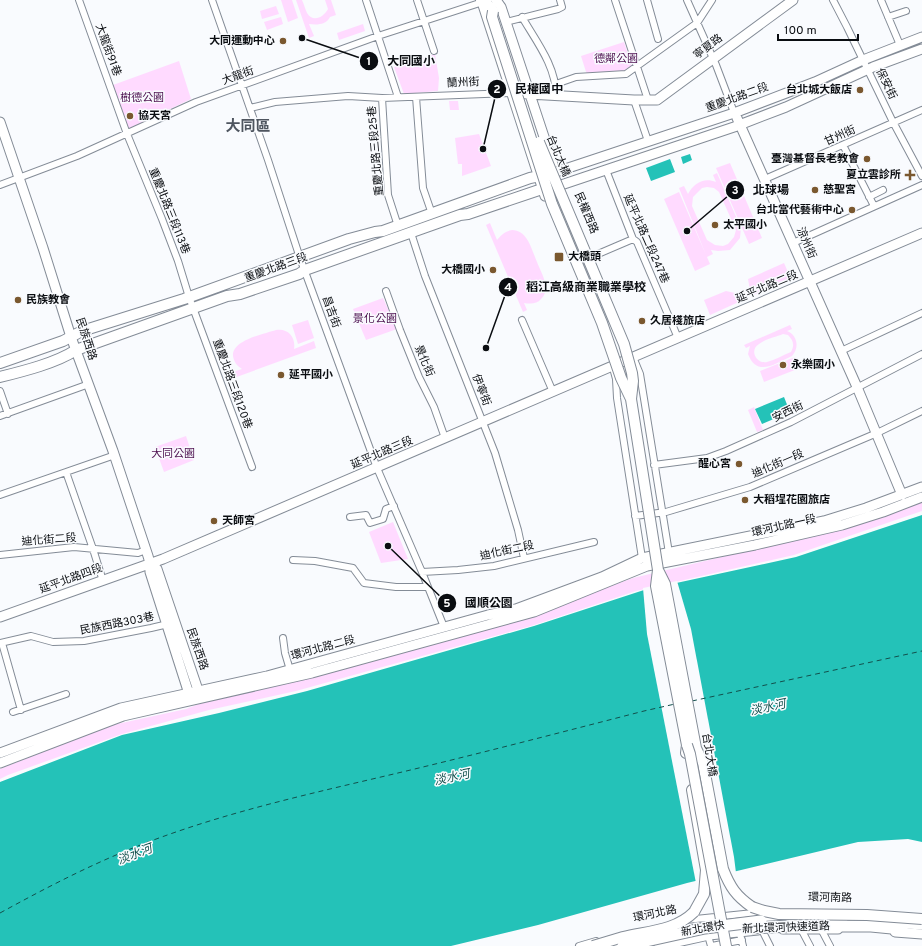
<svg xmlns="http://www.w3.org/2000/svg" width="922" height="946" viewBox="0 0 922 946" font-family="Overpass,'Noto Sans TC',sans-serif">
<rect width="100%" height="100%" fill="#f9fbfe"/>
<path fill="#ffdaff" fill-rule="evenodd" d="M281,0H292L298,18L288,22Z
M296,0H302C304,4 305,9 307,13C313,23 324,17 328,9L325,0H331L336,15L330,17C326,25 317,25 309,24L314,36L309,38Z
M276,6L279,14L262,19L260,11Z
M281,17L283,24L267,30L264,22Z
M363,24L365,31L339,40L337,33Z
M624,42L632,66L621,72L587,75L581,56Z
M435,54L439,78L438,91L404,94L394,67Z
M179,61L191,99L128,129L113,85Z
M449,101H458L459,110H450Z
M479,134L491,166L462,176V164H458L455,138Z
M730,163L762,238L749,244L716,168Z
M717,173L741,228L740,238L730,250L718,251L711,250L713,254L707,257L710,264L695,271L664,199L679,192L706,255L679,188L684,186L688,194C694,183 704,177 716,182L713,175ZM707,187L714,188L719,192L736,230L734,237L728,244L723,246L715,245L707,240L692,206L693,197L702,188Z
M490,223L497,240C501,235 505,231 512,230C528,230 532,251 537,262C541,273 552,289 541,299C537,304 531,304 524,303L527,310L523,312L486,225Z
M784,263L791,279L751,296L748,279Z
M726,291L739,294L741,301L710,315L704,300Z
M383,298L397,329L366,340L353,309Z
M308,320L314,338L298,344L292,325Z
M790,325L792,329L787,331C797,335 800,347 792,356C776,363 757,378 748,354L750,346L746,348L744,345ZM783,334L788,335C793,340 795,345 791,352C783,355 775,360 767,362C756,364 749,350 759,344C765,339 776,337 783,334Z
M276,330C288,328 296,337 294,349L314,341L316,348L231,379L229,373L242,369C237,366 234,362 233,356C232,340 264,334 276,330Z
M795,357L800,368L764,382L760,371Z
M754,407L763,430L757,432L748,410Z
M186,436L194,460L164,472L155,447Z
M922,498V511L794,555L636,591L531,626L296,691L209,710L122,734L8,775L0,779V769L108,726L186,709L209,700L533,614L633,578L840,529Z
M393,522L408,559L381,563L369,532Z"/>
<path fill="#24c2b8" d="M690,154L692,160L683,164L681,157Z
M670,159L675,172L651,181L646,168Z
M784,397L790,412L762,424L755,409Z
M922,515V842L908,839L858,842L687,883L538,925L451,946H0V782L122,735L219,713L307,691L534,626L644,590L796,557Z"/>
<path fill="#f9fbfe" d="M677,581L691,629L734,857L736,873L696,883L647,634L643,588Z"/>
<g fill="none" stroke-linecap="round" stroke-linejoin="round">
<path stroke="#12504c" stroke-width="1" stroke-dasharray="5 4" stroke-linecap="butt" d="M692,701L922,651
M0,913C42,890 84,868 128,850C223,811 324,791 423,767C497,749 570,730 644,711L675,704"/>
<g stroke="#848c97" stroke-width="8">
<path id="street" d="M79,0L127,134L162,219L178,261L189,297L252,467
M212,0L268,160L300,258L377,468L422,572L444,627
M366,0L398,97
M417,0L434,51
M615,0L648,100
M647,0L658,39
M687,0L716,65L735,115
M833,0L847,27L892,120L922,176
M881,0L900,45
M522,17C536,41 556,66 556,95
M888,17L906,11
M506,22L558,9L562,7L560,0
M556,84L576,77L626,74L697,23L712,0
M416,97L423,188L432,214
M382,98L388,195L398,226
M634,100L648,141
M250,108L275,102L348,96L382,98L511,93
M843,145L874,206
M606,170L633,239L637,242L678,338
M765,179L922,110
M0,185L77,156L196,102L378,36L489,0
M869,197L883,190
M411,233L425,276L495,453L518,530L524,558
M793,243L922,185
M591,257L633,239
M386,291L400,330L419,377L434,407L445,438
M522,320L553,392
M841,351L922,313
M633,357L640,374L669,553
M613,368L616,379L617,398L642,558
M0,391L8,414
M0,416L89,384
M654,465L707,458L726,451L791,422L922,354
M66,472L93,549L103,581
M0,495L115,455
M635,516L666,512L750,487L877,433L922,411
M350,517L366,515L370,523L383,519L386,509L394,506
M0,555L74,547L138,553L146,550
M293,560L315,561L353,568L364,583L396,587H427
M422,572L458,570L494,566L594,542
M283,638L285,653L290,670
M0,643L31,636L53,642L84,641L151,628L168,624
M2,643L21,710
M13,712L66,694
M686,920L763,912
M801,929L810,946
M821,929L830,946
M739,930L743,946
M762,930L770,946
M579,946L596,941
M711,946L705,925L709,920L715,917
M712,946L742,940"/>
</g>
<g stroke="#848c97" stroke-width="11">
<path id="secondary" d="M496,0L501,7L553,164
M482,2L545,196
M511,93L634,100H657L793,0
M737,118L857,387L902,495
M0,122L43,248L71,337L113,451L148,556L150,563V572L190,697
M556,172L734,113L815,82L863,60L922,37
M561,185L734,127L786,107L873,67L922,49
M150,563L157,569L200,696
M0,617L163,559L922,233
M0,753L121,708L267,676L488,615L516,609L602,577L642,558L824,521L866,508L922,487
M0,763L123,716L312,673L534,612L647,566L755,545L842,525L883,512L922,497
M783,929H838
M895,932L922,934
M613,946L629,942
M659,946L709,935L758,930"/>
</g>
<g stroke="#848c97" stroke-width="12">
<path id="primary" d="M481,0L482,2L491,7
M547,184L551,187L560,205
M0,363L63,341L82,331L184,299L349,239L375,232L383,231L530,178L550,174
M0,377C24,371 56,363 76,350L227,296L240,294L299,274L305,270L460,215L468,214L542,189L555,186
M658,570L665,584L696,748L703,763L723,869C730,887 736,896 752,907
M658,570L656,586L687,745L686,753
M692,790L706,870L704,894L694,912"/>
</g>
<g stroke="#848c97" stroke-width="13">
<path id="highway" d="M761,921L842,919
M893,922L922,924
M832,926H871L902,929"/>
</g>
<use href="#street" stroke="#fff" stroke-width="6"/>
<use href="#secondary" stroke="#fff" stroke-width="9"/>
<use href="#primary" stroke="#fff" stroke-width="10"/>
<use href="#highway" stroke="#fff" stroke-width="11"/>
<g stroke="#848c97" stroke-width="12" stroke-linecap="butt">
<path id="primary-bridge" d="M493,11L492,17L552,204L602,323L621,378L631,399L658,570
M539,142L624,344L632,373L633,381L631,399
M687,745L690,754L726,946
M752,907L764,911L779,914L867,915L922,919
M593,946C603,943 613,940 623,937C648,931 675,931 694,912"/>
</g>
<g stroke="#848c97" stroke-width="13" stroke-linecap="butt">
<path id="highway-bridge" d="M752,928L789,926
M623,946L705,928L761,921"/>
</g>
<use href="#primary-bridge" stroke="#fff" stroke-width="10"/>
<use href="#highway-bridge" stroke="#fff" stroke-width="11"/>
</g>
<g fill="#7a582f" stroke="#f9fbfe" stroke-width="1.5">
<circle cx="283" cy="41" r="4"/>
<circle cx="860" cy="90" r="4"/>
<circle cx="130" cy="116" r="4"/>
<circle cx="867" cy="159" r="4"/>
<path d="M908 169h4v4h4v4h-4v4h-4v-4h-4v-4h4z"/>
<circle cx="815" cy="190" r="4"/>
<circle cx="852" cy="210" r="4"/>
<circle cx="715" cy="225" r="4"/>
<rect x="554" y="252" width="10" height="10" rx="2"/>
<circle cx="493" cy="270" r="4"/>
<circle cx="18" cy="300" r="4"/>
<circle cx="642" cy="321" r="4"/>
<circle cx="783" cy="365" r="4"/>
<circle cx="281" cy="375" r="4"/>
<circle cx="739" cy="464" r="4"/>
<circle cx="745" cy="500" r="4"/>
<circle cx="214" cy="521" r="4"/>
</g>
<g text-anchor="middle" dominant-baseline="central" stroke-width="3" stroke-linejoin="round" paint-order="stroke">
<g font-size="11" font-weight="bold" fill="#0a0d11" stroke="#f9fbfe" text-anchor="start">
<text x="275" y="41" text-anchor="end">大同運動中心</text>
<text x="852" y="90" text-anchor="end">台北城大飯店</text>
<text x="138" y="116">協天宮</text>
<text x="859" y="159" text-anchor="end">臺灣基督長老教會</text>
<text x="901" y="175" text-anchor="end">夏立雲診所</text>
<text x="823" y="190">慈聖宮</text>
<text x="844" y="210" text-anchor="end">台北當代藝術中心</text>
<text x="723" y="225">太平國小</text>
<text x="568" y="257">大橋頭</text>
<text x="485" y="270" text-anchor="end">大橋國小</text>
<text x="26" y="300">民族教會</text>
<text x="650" y="321">久居棧旅店</text>
<text x="791" y="365">永樂國小</text>
<text x="289" y="375">延平國小</text>
<text x="731" y="464" text-anchor="end">醒心宮</text>
<text x="753" y="500">大稻埕花園旅店</text>
<text x="222" y="521">天師宮</text>
</g>
<g font-size="11" fill="#0a0d11" stroke="#f9fbfe">
<text transform="translate(708 47) rotate(-37)">寧夏路</text>
<text transform="translate(108 50) rotate(70)">大龍街91巷</text>
<text transform="translate(238 76) rotate(-20)">大龍街</text>
<text transform="translate(463 83) rotate(-3)">蘭州街</text>
<text transform="translate(886 84) rotate(64)">保安街</text>
<text transform="translate(737 98) rotate(-20)">重慶北路二段</text>
<text transform="translate(840 136) rotate(-24)">甘州街</text>
<text transform="translate(376 151) rotate(-95)">重慶北路三段25巷</text>
<text transform="translate(558 156) rotate(67)">台北大橋</text>
<text transform="translate(169 211) rotate(68)">重慶北路三段113巷</text>
<text transform="translate(586 213) rotate(67)">民權西路</text>
<text transform="translate(646 239) rotate(66)">延平北路二段247巷</text>
<text transform="translate(806 243) rotate(67)">涼州街</text>
<text transform="translate(276 268) rotate(-20)">重慶北路三段</text>
<text transform="translate(767 287) rotate(-23)">延平北路二段</text>
<text transform="translate(331 312) rotate(70)">昌吉街</text>
<text transform="translate(86 339) rotate(72)">民族西路</text>
<text transform="translate(424 361) rotate(67)">景化街</text>
<text transform="translate(232 384) rotate(70)">重慶北路三段120巷</text>
<text transform="translate(481 390) rotate(69)">伊寧街</text>
<text transform="translate(788 412) rotate(-26)">安西街</text>
<text transform="translate(382 453) rotate(-23)">延平北路三段</text>
<text transform="translate(778 464) rotate(-23)">迪化街一段</text>
<text transform="translate(784 526) rotate(-13)">環河北路一段</text>
<text transform="translate(49 540) rotate(-4)">迪化街二段</text>
<text transform="translate(507 551) rotate(-12)">迪化街二段</text>
<text transform="translate(71 579) rotate(-20)">延平北路四段</text>
<text transform="translate(117 624) rotate(-11)">民族西路303巷</text>
<text transform="translate(323 648) rotate(-15)">環河北路二段</text>
<text transform="translate(197 649) rotate(71)">民族西路</text>
<text transform="translate(709 755) rotate(81)">台北大橋</text>
<text transform="translate(830 898) rotate(1)">環河南路</text>
<text transform="translate(655 914) rotate(-12)">環河北路</text>
<text transform="translate(786 928) rotate(-2)">新北環河快速道路</text>
<text transform="translate(703 929) rotate(-10)">新北環快</text>
</g>
<g font-size="11" fill="#4b0e4e" stroke="#f9fbfe">
<text x="616" y="59">德鄰公園</text>
<text x="142" y="98">樹德公園</text>
<text x="375" y="319">景化公園</text>
<text x="173" y="454">大同公園</text>
</g>
<g font-size="12" font-style="italic" fill="#12504c" stroke="#f9fbfe">
<text transform="translate(768 708) rotate(-12)">淡水河</text>
<text transform="translate(452 778) rotate(-12)">淡水河</text>
<text transform="translate(135 855) rotate(-21)">淡水河</text>
</g>
<g font-size="15" font-weight="bold" fill="#4e555f" stroke="#f9fbfe">
<text x="248" y="127">大同區</text>
</g>
</g>
<path fill="none" stroke="#0a0d11" stroke-width="1.5" d="M302 38L369 61M483 149L497 89M687 231L735 190M486 348L508 287M388 546L447 603"/>
<g fill="#0a0d11" stroke="#f9fbfe" stroke-width="1.5">
<circle cx="302" cy="38" r="4"/>
<circle cx="483" cy="149" r="4"/>
<circle cx="687" cy="231" r="4"/>
<circle cx="486" cy="348" r="4"/>
<circle cx="388" cy="546" r="4"/>
<circle cx="369" cy="61" r="10"/>
<circle cx="497" cy="89" r="10"/>
<circle cx="735" cy="190" r="10"/>
<circle cx="508" cy="287" r="10"/>
<circle cx="447" cy="603" r="10"/>
</g>
<g font-size="12" text-anchor="middle" font-weight="bold" fill="#fff">
<text x="369" y="65">1</text>
<text x="497" y="93">2</text>
<text x="735" y="194">3</text>
<text x="508" y="291">4</text>
<text x="447" y="607">5</text>
</g>
<g font-size="12" text-anchor="middle" font-weight="bold" fill="#0a0d11" stroke="#f9fbfe" stroke-width="3" stroke-linejoin="round" paint-order="stroke">
<text x="411" y="65">大同國小</text>
<text x="539" y="93">民權國中</text>
<text x="771" y="194">北球場</text>
<text x="586" y="291">稻江高級商業職業學校</text>
<text x="489" y="607">國順公園</text>
</g>
<path d="M778 34v6h80v-6" fill="none" stroke="#0a0d11" stroke-width="2"/>
<text x="784" y="34" font-size="12" fill="#0a0d11" stroke="#f9fbfe" stroke-width="3" paint-order="stroke">100 m</text>
</svg>
